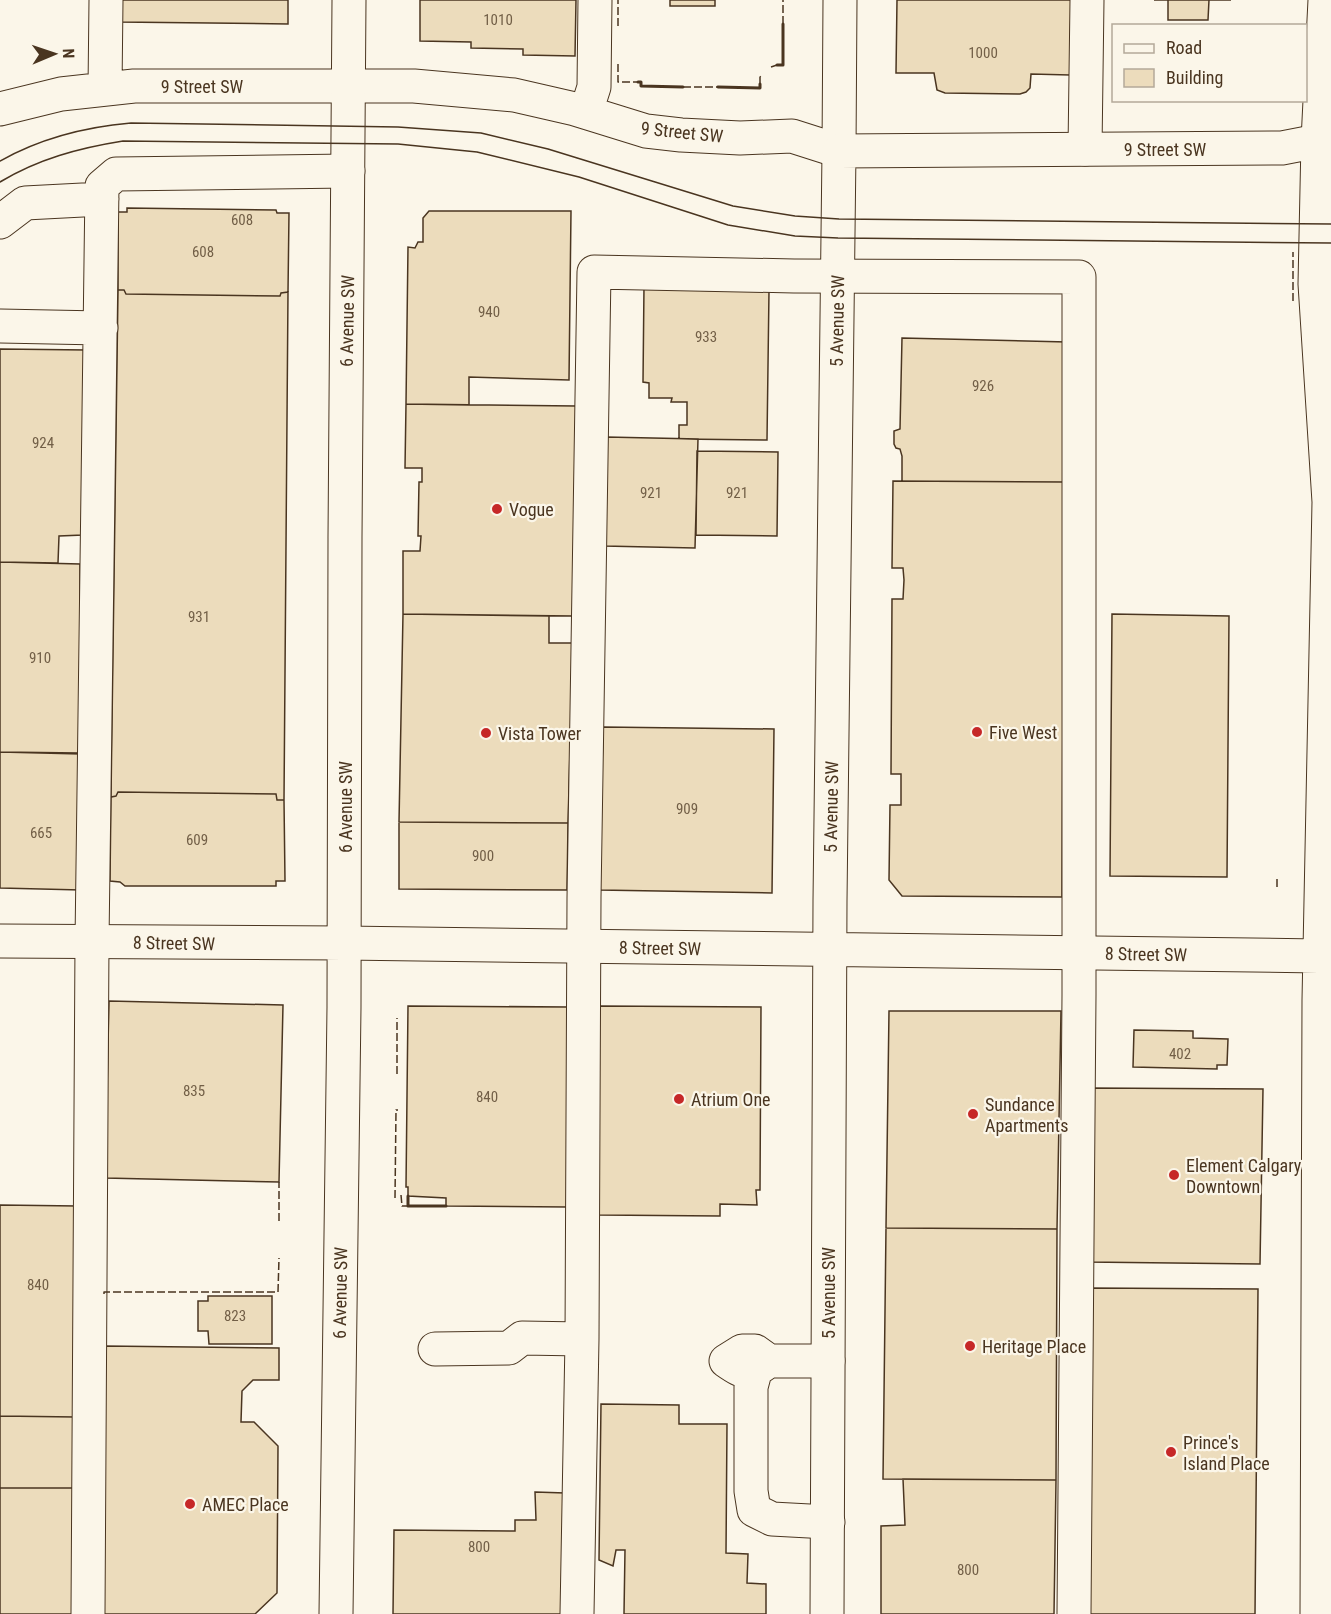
<svg xmlns="http://www.w3.org/2000/svg" width="1331" height="1614" viewBox="0 0 1331 1614" font-family="'Roboto Condensed',sans-serif">
<rect width="100%" height="100%" fill="#fbf6e9"/>
<path fill="#ecdcbc" stroke="#4a3520" stroke-width="1.5" d="M118,0H288V24L118,22Z
M420,0H576L575,56L523,55V49L471,48V42L420,41Z
M670,0H715V6H670Z
M897,0H1071L1070,75L1031,74L1030,88L1026,92L1020,94L945,93L937,90L934,73H896Z
M1154,0H1231H1209L1208,20H1168V0Z
M127,208L276,210L277,213H289L288,292L281,293L280,296L126,294L124,290H118V212H127Z
M429,211H571L569,380L469,377V405L406,404L408,247L415,248L418,242H423V218Z
M644,286H677V290L769,291L767,440L679,439V425H687V402H671L672,398H649V383L643,382Z
M118,290H124L126,294L280,296L281,293L288,292L284,800H277L276,794L118,792L116,796L111,797Z
M902,338L1067,342L1064,482L902,481V456L900,449L896,448L894,444V431L900,429Z
M0,349L87,350L83,535L59,536L58,563L0,562Z
M406,404L576,406L574,616L403,614V551H420L421,536H418L419,482H422V468H405Z
M606,437L698,439L695,548L604,546Z
M697,451L778,452L777,536L696,535Z
M893,481L1064,482L1062,897L902,896L889,880L890,805H901V774H891L892,599H903L904,580L903,568H892Z
M0,562L80,564V753L0,752Z
M403,614L549,616V643H573L568,823L399,822Z
M1112,614L1229,616L1227,877L1110,876Z
M603,727L774,729L772,893L599,890Z
M0,752L81,754V890L0,888Z
M118,792L276,794L277,800H284L285,881H276V886H125L120,882L110,881L111,797L116,796Z
M399,822L568,823L567,890L399,889Z
M109,1001L283,1005L279,1182L105,1178Z
M408,1006L568,1007L567,1207L446,1206V1198L408,1196V1187H406Z
M599,1006L761,1007L760,1190H756L757,1205L720,1204V1216L599,1215Z
M889,1011H1061L1057,1229L886,1228Z
M1134,1030L1193,1031V1038L1228,1039L1227,1065H1217V1069L1133,1067Z
M1088,1088L1263,1089L1260,1264L1086,1262Z
M0,1205L77,1206L75,1417L0,1416Z
M886,1228L1057,1229L1056,1480L883,1479Z
M1087,1288L1258,1289L1255,1614H1084Z
M208,1296H272V1344H209L208,1331H198V1301H208Z
M104,1346L279,1348V1380H253L242,1391L241,1422H254L278,1446L277,1593L255,1614H101Z
M601,1404L679,1405V1424H727L726,1553L748,1554L747,1583L766,1584V1614H624L625,1550H616L613,1566L599,1560Z
M0,1416L75,1417L74,1488H0Z
M903,1479L1056,1480L1054,1614H881V1526L905,1525Z
M0,1488H74V1614H0Z
M535,1492L565,1493L563,1614H393L394,1530L515,1531V1520H536Z"/>
<g fill="none" stroke-linecap="round" stroke-linejoin="round">
<g stroke="#4a3520" stroke-width="35">
<path id="minor" d="M105,89L106,0
M0,109L61,94L134,86H414L514,95L575,109L646,131L681,135L740,138L792,136L839,151L840,0
M586,112L594,87L595,0
M1318,141L1325,0
M1085,149L1087,0
M0,222L25,203L102,199
M0,326L101,328
M435,1349L509,1348L522,1338L582,1339
M769,1361C750,1375 746,1375 726,1361L742,1351H755L769,1361H828
M755,1372L751,1387V1491L754,1510L772,1519L828,1522
M88,1614L92,942L102,186L116,174L348,171
M577,1614L582,1339L584,898L594,272L794,276L1079,277V995L1074,1614"/>
</g>
<g stroke="#4a3520" stroke-width="35">
<path id="major" d="M0,941L344,943L1319,956
M336,1614L344,1007L345,538L349,0
M827,1614L830,901L839,151L1282,148L1318,141L1331,135
M1317,1614L1319,1000L1329,502L1315,284L1318,141"/>
</g>
<use href="#minor" stroke="#fbf6e9" stroke-width="33"/>
<use href="#major" stroke="#fbf6e9" stroke-width="33"/>
<path stroke="#4a3520" stroke-width="1.5" d="M0,161C41,138 84,127 131,123L398,127L481,133L548,149L733,206L795,216L839,219L1331,224
M0,182C38,159 79,148 123,141L398,144L477,152L579,177L728,225L795,236L838,238L1331,243"/>
<path stroke="#4a3520" stroke-width="1.5" stroke-dasharray="8 3" stroke-linecap="butt" d="M783,24V0
M618,26V0
M618,64V82H638
M771,67L777,65
M760,84V77L763,75
M683,87H718
M1293,301V252
M1277,879V888
M397,1074V1018
M401,1195L402,1206H408
M395,1198L396,1110H398
M279,1221V1182
M104,1294V1292H278L279,1258"/>
<path stroke="#4a3520" stroke-width="3" d="M777,65H783V24
M638,82H641V86L683,87
M718,87L760,88V84
M408,1196V1206H446"/>
</g>
<g fill="#c62828" stroke="#fbf6e9" stroke-width="2">
<circle cx="497" cy="509" r="6"/>
<circle cx="977" cy="732" r="6"/>
<circle cx="486" cy="733" r="6"/>
<circle cx="679" cy="1099" r="6"/>
<circle cx="973" cy="1114" r="6"/>
<circle cx="1174" cy="1175" r="6"/>
<circle cx="970" cy="1346" r="6"/>
<circle cx="1171" cy="1452" r="6"/>
<circle cx="190" cy="1504" r="6"/>
</g>
<g text-anchor="middle" dominant-baseline="central" stroke-width="4.5" stroke-linejoin="round" paint-order="stroke">
<g font-size="15" fill="#725f47">
<text x="498" y="20">1010</text>
<text x="983" y="53">1000</text>
<text x="242" y="220">608</text>
<text x="203" y="252">608</text>
<text x="489" y="312">940</text>
<text x="706" y="337">933</text>
<text x="983" y="386">926</text>
<text x="43" y="443">924</text>
<text x="651" y="493">921</text>
<text x="737" y="493">921</text>
<text x="199" y="617">931</text>
<text x="40" y="658">910</text>
<text x="687" y="809">909</text>
<text x="41" y="833">665</text>
<text x="197" y="840">609</text>
<text x="483" y="856">900</text>
<text x="1180" y="1054">402</text>
<text x="194" y="1091">835</text>
<text x="487" y="1097">840</text>
<text x="38" y="1285">840</text>
<text x="235" y="1316">823</text>
<text x="479" y="1547">800</text>
<text x="968" y="1570">800</text>
</g>
<g font-size="18" fill="#4a3520" stroke="#fbf6e9">
<text x="202" y="86">9 Street SW</text>
<text transform="translate(682 132) rotate(6)">9 Street SW</text>
<text x="1165" y="149">9 Street SW</text>
<text transform="translate(347 321) rotate(-89)">6 Avenue SW</text>
<text transform="translate(837 321) rotate(-89)">5 Avenue SW</text>
<text transform="translate(345 807) rotate(-90)">6 Avenue SW</text>
<text transform="translate(831 807) rotate(-89)">5 Avenue SW</text>
<text transform="translate(174 943) rotate(1)">8 Street SW</text>
<text transform="translate(660 948) rotate(1)">8 Street SW</text>
<text transform="translate(1146 954) rotate(1)">8 Street SW</text>
<text transform="translate(340 1293) rotate(-89)">6 Avenue SW</text>
<text transform="translate(828 1293) rotate(-90)">5 Avenue SW</text>
</g>
<g font-size="18" fill="#4a3520" stroke="#fbf6e9" text-anchor="start">
<text x="509" y="509">Vogue</text>
<text x="989" y="732">Five West</text>
<text x="498" y="733">Vista Tower</text>
<text x="691" y="1099">Atrium One</text>
<text x="985" y="1104">Sundance<tspan x="985" dy="21">Apartments</tspan></text>
<text x="1186" y="1165">Element Calgary<tspan x="1186" dy="21">Downtown</tspan></text>
<text x="982" y="1346">Heritage Place</text>
<text x="1183" y="1442">Prince's<tspan x="1183" dy="21">Island Place</tspan></text>
<text x="202" y="1504">AMEC Place</text>
</g>
</g>
<rect x="1112" y="24" width="195" height="78" fill="#fbf6e9" stroke="#b4a999" stroke-width="1.5"/>
<rect x="1124" y="44" width="30" height="9" fill="#fbf6e9" stroke="#b4a999" stroke-width="1.5"/>
<text x="1166" y="54" font-size="18" fill="#4a3520">Road</text>
<rect x="1124" y="69" width="30" height="18" fill="#ecdcbc" stroke="#b4a999" stroke-width="1.5"/>
<text x="1166" y="84" font-size="18" fill="#4a3520">Building</text>
<g transform="translate(54 54) rotate(88)" stroke="#fbf6e9" stroke-width="4.5" paint-order="stroke">
<path d="M0-4.5L10 22L0 15L-10 22Z" fill="#4a3520"/>
<text y="-9" font-size="16" font-weight="bold" text-anchor="middle" fill="#4a3520">N</text>
</g>
</svg>
